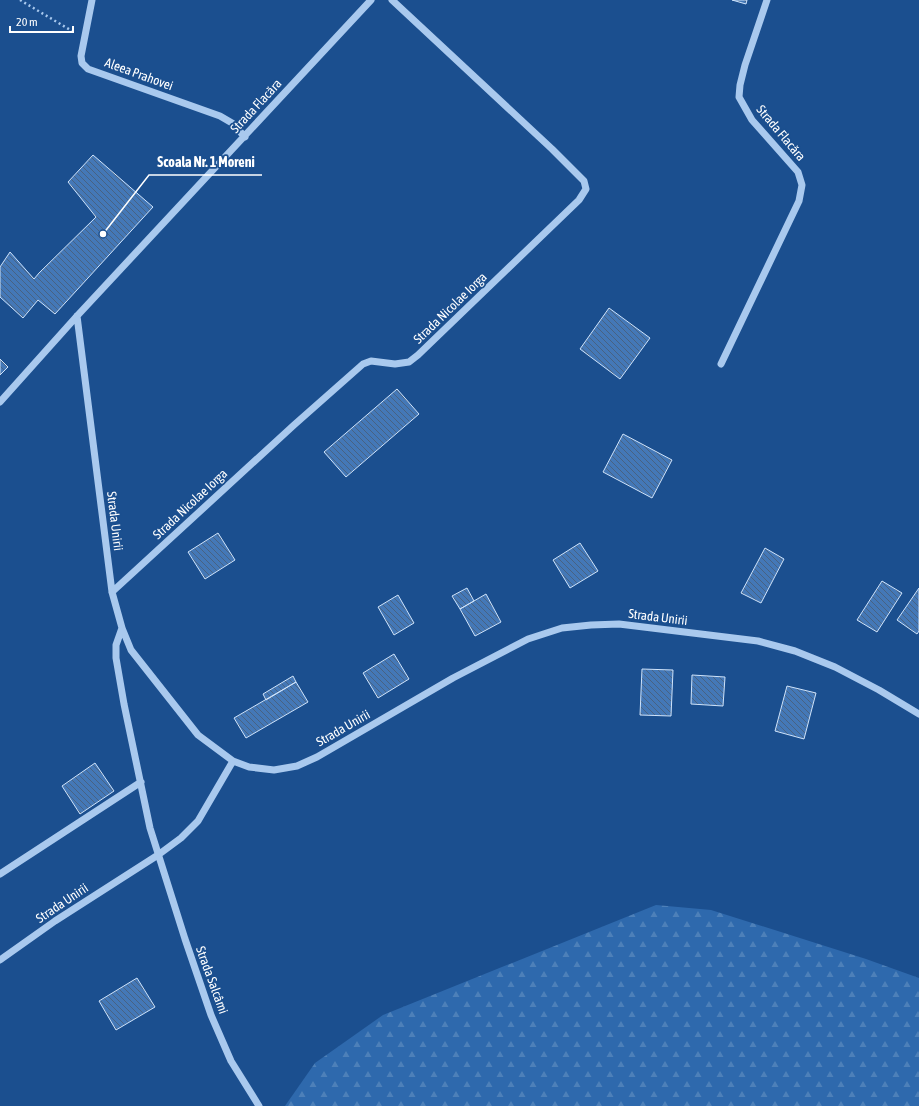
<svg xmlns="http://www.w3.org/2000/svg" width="919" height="1106" viewBox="0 0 919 1106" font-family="'Asap Condensed',sans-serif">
<defs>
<pattern id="forest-firs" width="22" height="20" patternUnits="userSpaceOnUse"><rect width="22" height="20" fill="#2e69ad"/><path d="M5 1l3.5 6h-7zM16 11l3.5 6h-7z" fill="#4d80b9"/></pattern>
<pattern id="building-back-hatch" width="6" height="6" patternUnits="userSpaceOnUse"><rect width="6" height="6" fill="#4478b7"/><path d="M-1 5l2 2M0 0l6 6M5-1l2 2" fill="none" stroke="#486282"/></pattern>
</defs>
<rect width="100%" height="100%" fill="#1b4f8f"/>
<path fill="url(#forest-firs)" d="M656,905L711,910L866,959L919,978V1106H285L315,1063L383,1015Z"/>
<path fill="url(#building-back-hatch)" stroke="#cfe3fa" d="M732,0H747L746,4Z
M93,155L153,207L55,314L38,300L23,318L0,297V267L10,252L34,279L39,273L96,217L68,182Z
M609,308L650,338L620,379L580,349Z
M0,359L8,367L0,375Z
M397,389L419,414L346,477L324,452Z
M623,434L672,460L652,498L603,472Z
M218,533L235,560L205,579L188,552Z
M580,543L598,571L570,588L553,560Z
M765,548L784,559L761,603L741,593Z
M882,581L902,593L877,632L857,620Z
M467,588L474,601L460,609L452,596Z
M919,588V631L917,634L897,620Z
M486,594L501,622L475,636L460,609Z
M398,595L414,623L394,635L378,607Z
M394,654L409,679L378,698L363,673Z
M642,669L673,670L671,716L640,715Z
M692,675L725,677L723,706L691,704Z
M293,676L296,682L266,700L263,694Z
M296,682L308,702L246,738L234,718Z
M787,686L816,693L804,739L775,731Z
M95,763L114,791L80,814L62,786Z
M137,978L155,1007L116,1030L99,1001Z"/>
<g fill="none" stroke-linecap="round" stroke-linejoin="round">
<path stroke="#a9c9ee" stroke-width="2.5" stroke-dasharray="2 3" stroke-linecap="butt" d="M20,0L72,31"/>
<path stroke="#a9c9ee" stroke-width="7" d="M92,0L81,56L82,63L88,69L220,116L232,123L245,137
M77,316L112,592L122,628L131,650L198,735L233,761L249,767L274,770L297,766L317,757L453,678L528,639L562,628L591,625L619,624L758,641L795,651L835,667L879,690L919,714
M721,364L799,201L802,185L798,172L752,120L739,97L740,85L745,65L767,0
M0,402L77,316L371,0
M112,592L294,425L363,364L371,361L395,364L409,362L418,355L579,200L586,189L584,181L552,149L392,0
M122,628L116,645V658L124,704L150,828L185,939L211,1015L231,1061L259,1106
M0,874L141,782
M0,960L55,921L158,855L181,838L198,821L233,761"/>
</g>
<g text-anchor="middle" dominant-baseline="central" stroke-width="3.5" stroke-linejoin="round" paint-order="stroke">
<g font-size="13" fill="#fff" stroke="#1b4f8f">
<text transform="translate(139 74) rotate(20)">Aleea Prahovei</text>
<text transform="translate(256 106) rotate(-47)">Strada Flacăra</text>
<text transform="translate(781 133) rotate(50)">Strada Flacăra</text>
<text transform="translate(450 308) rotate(-44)">Strada Nicolae Iorga</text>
<text transform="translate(190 504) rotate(-43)">Strada Nicolae Iorga</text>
<text transform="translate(115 521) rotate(83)">Strada Unirii</text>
<text transform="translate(658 617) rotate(7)">Strada Unirii</text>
<text transform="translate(343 728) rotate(-30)">Strada Unirii</text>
<text transform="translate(62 903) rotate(-34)">Strada Unirii</text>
<text transform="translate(212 980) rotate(70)">Strada Salcâmi</text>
</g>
</g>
<path fill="none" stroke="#fff" stroke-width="1.5" d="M103 234L149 175H262"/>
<circle fill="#fff" stroke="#1b4f8f" stroke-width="1.5" cx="103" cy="234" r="4"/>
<g font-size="14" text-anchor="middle" font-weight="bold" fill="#fff" stroke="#1b4f8f" stroke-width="3.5" stroke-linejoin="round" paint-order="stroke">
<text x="206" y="167">Scoala Nr. 1 Moreni</text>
</g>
<path d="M10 26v6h63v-6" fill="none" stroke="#ffffff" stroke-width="2"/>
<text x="16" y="26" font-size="12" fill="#ffffff" stroke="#1b4f8f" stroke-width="3" paint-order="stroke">20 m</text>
</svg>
